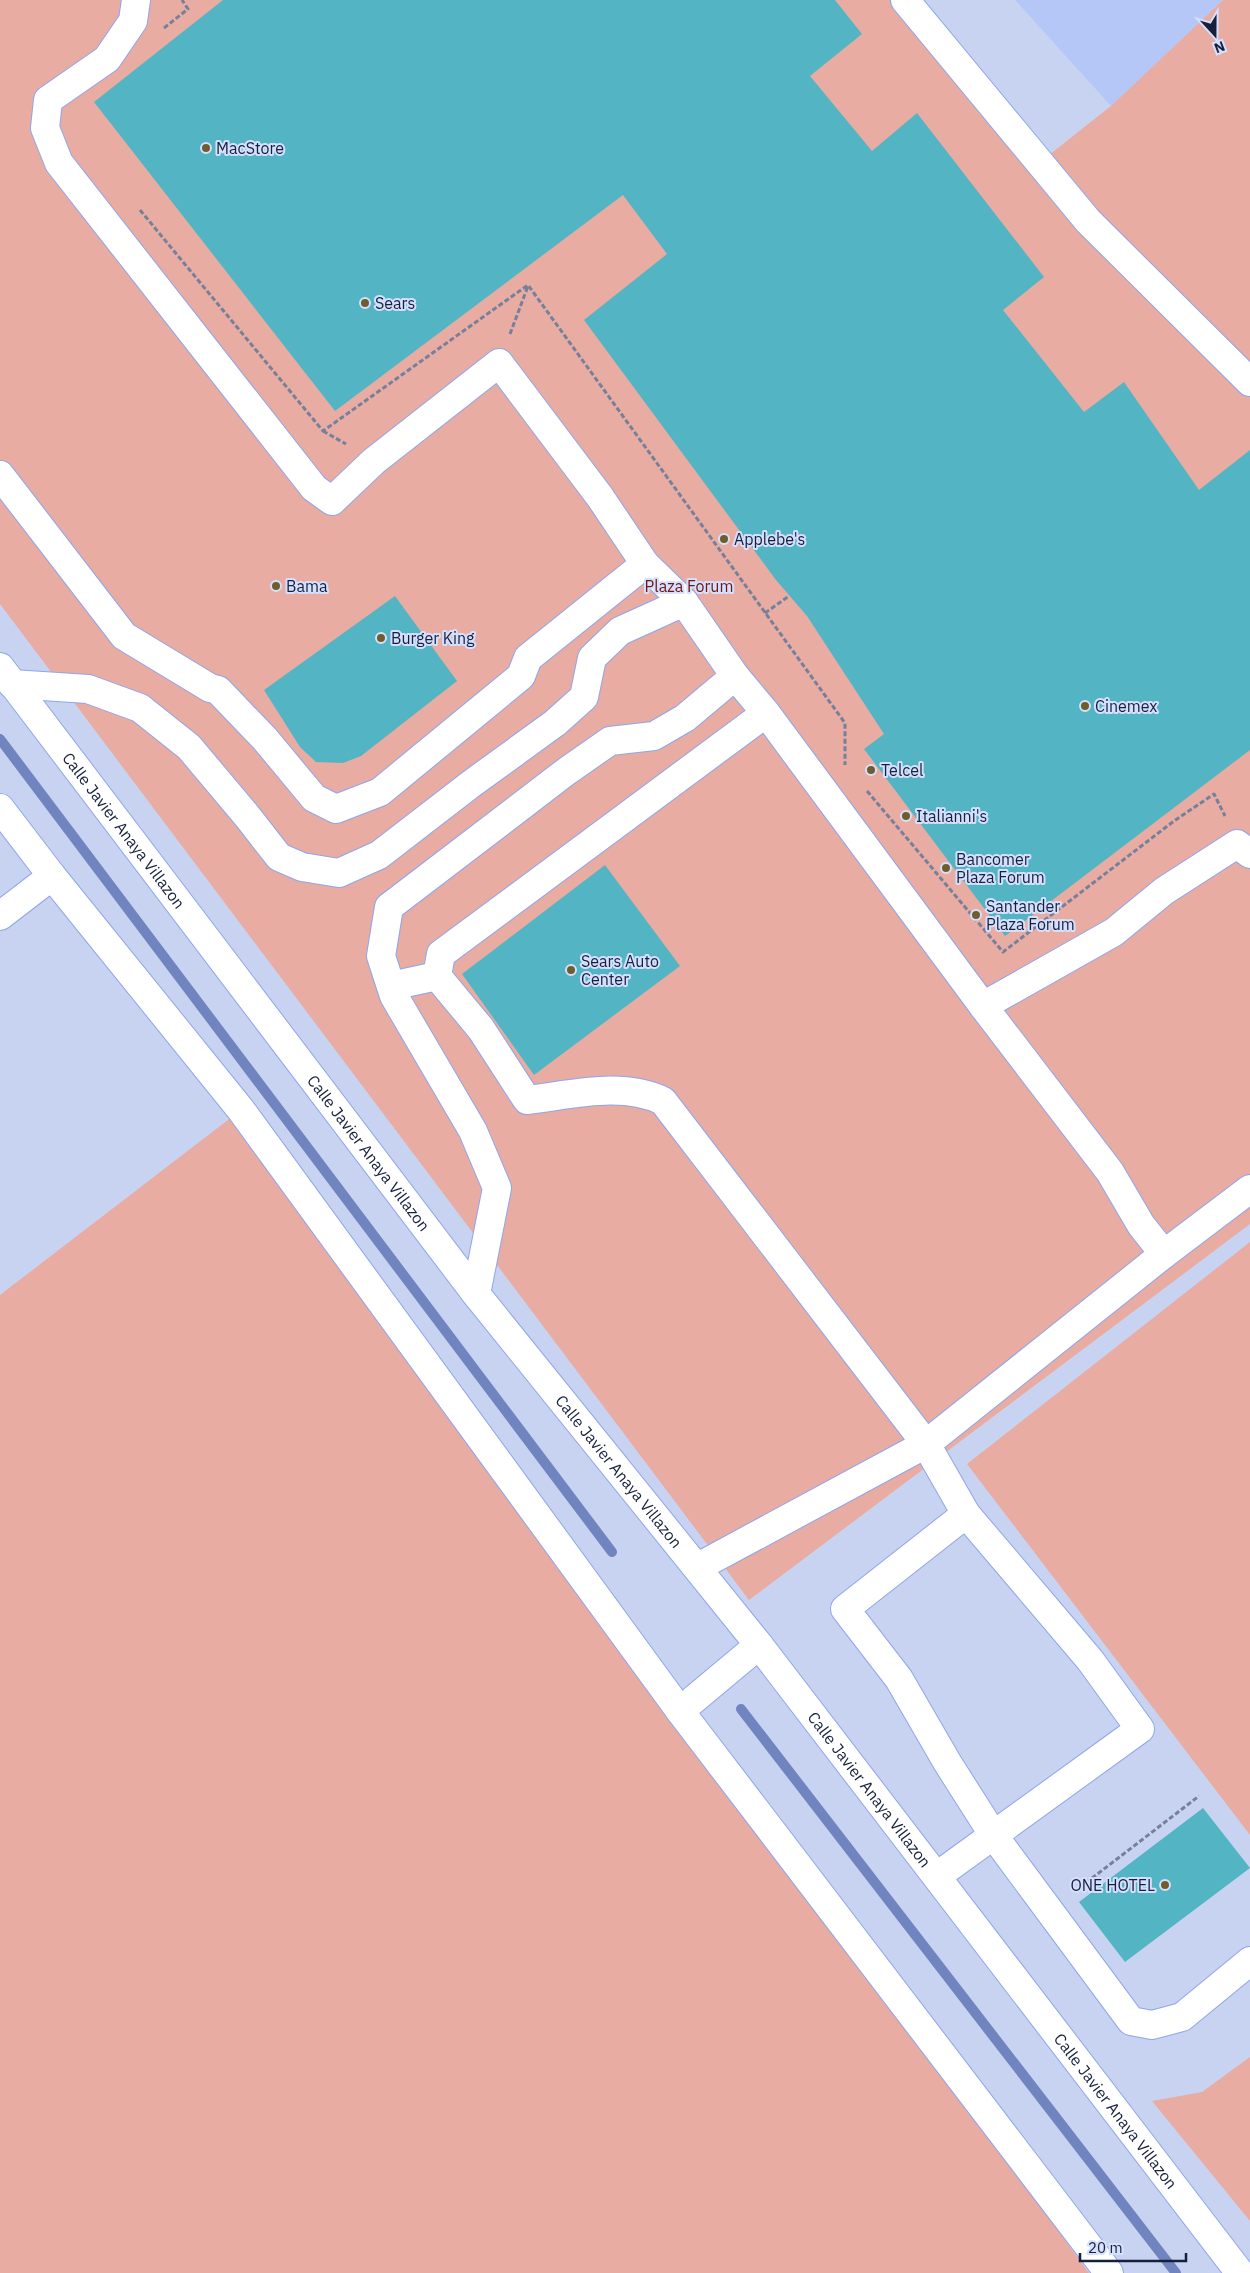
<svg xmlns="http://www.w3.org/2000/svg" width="1250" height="2273" viewBox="0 0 1250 2273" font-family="'IBM Plex Sans',sans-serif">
<rect width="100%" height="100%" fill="#c8d3f1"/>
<path fill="#b5c7f7" d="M1015,0H1223L1111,106Z"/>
<path fill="#e8aca2" d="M0,0H920L1049,155L1111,106L1223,0H1250V1224L749,1600L0,604Z
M241,1110L1089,2273H0V1295Z
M1250,1242V1835L967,1464Z
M1250,2057V2221L1152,2101L1202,2092Z"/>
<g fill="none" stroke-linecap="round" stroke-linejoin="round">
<path stroke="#7084c0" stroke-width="10" d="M0,739L612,1552
M741,1709L1176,2273"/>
</g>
<path fill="#53b5c4" d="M223,0H835L862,34L810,76L872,151L917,113L1044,277L1003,310L1084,412L1124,382L1199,490L1250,450V750L1005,936L864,749L884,734L807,616L776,580L584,320L667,254L623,195L335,411L94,102Z
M395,596L457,681L361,756L343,763L316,762L300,747L264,690Z
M605,865L680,966L534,1075L462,974Z
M1203,1808L1250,1868L1125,1962L1079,1902Z"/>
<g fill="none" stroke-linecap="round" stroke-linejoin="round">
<g stroke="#8da6ed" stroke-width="30">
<g id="minor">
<path d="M136,0L133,21L107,59L48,100L45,128L59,163L314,488L332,501L374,461L499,363L600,497L645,564L684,602L735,676L766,713L983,1006L1110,1172L1141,1225L1164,1254L926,1444L698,1567"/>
<path d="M905,0L1088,221L1250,382"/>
<path d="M0,475L124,636L210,688L218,690L265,739L314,798L336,809L380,792L521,676L528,658L645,564"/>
<path id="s1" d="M0,667L476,1294L759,1645L1240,2273"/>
<path d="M12,684L88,689L140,708L189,747L247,816L279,857L302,867L339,873L379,855L471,784L555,723L584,697L592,658L620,631L684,602"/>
<path d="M766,713L441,954L437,976L481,1029L527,1100C571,1095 622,1081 663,1101L926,1444L966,1514L1090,1660L1140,1729L937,1876"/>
<path d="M0,808L52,876L241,1110L680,1711L1109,2273"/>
<path d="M0,916L52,876"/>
<path d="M391,986L437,976"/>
<path d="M983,1006L1114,932L1164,891L1237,844L1250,854"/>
<path d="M1164,1254L1250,1189"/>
<path d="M476,1294L497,1188L473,1131L394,996L381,956L389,907L567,771L610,741L654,736L685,718L735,676"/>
<path d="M966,1514L845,1609L899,1679L947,1762L994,1836L1131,2021L1152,2025L1182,2017L1250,1961"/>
<path d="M680,1711L759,1645"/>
</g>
</g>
<path stroke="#75809c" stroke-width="3" stroke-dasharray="5 2.5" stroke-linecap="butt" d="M164,28L188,9L182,0
M140,210L323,431L528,285L845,723V765
M510,334L528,286
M323,431L346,444
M765,613L789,596
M867,791L1003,952L1174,821L1214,794L1225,816
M1074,1892L1199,1796"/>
<use href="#minor" stroke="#fff" stroke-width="28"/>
</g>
<g fill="#6f5d2b" stroke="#d5e0fe" stroke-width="2">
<circle cx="206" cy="148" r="5"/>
<circle cx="365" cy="303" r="5"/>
<circle cx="724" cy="539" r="5"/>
<circle cx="276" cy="586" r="5"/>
<circle cx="381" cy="638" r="5"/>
<circle cx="1085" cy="706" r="5"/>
<circle cx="871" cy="770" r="5"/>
<circle cx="906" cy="816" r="5"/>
<circle cx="946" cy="868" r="5"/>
<circle cx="976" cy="915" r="5"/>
<circle cx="571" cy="970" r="5"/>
<circle cx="1165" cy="1885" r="5"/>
</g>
<g text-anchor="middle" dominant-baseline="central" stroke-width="4" stroke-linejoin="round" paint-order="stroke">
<g font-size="16" fill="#17203b" stroke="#d5e0fe" text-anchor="start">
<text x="216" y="148">MacStore</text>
<text x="375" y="303">Sears</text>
<text x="734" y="539">Applebe's</text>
<text x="286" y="586">Bama</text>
<text x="391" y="638">Burger King</text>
<text x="1095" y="706">Cinemex</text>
<text x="881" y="770">Telcel</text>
<text x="916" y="816">Italianni's</text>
<text x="956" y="859">Bancomer<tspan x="956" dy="18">Plaza Forum</tspan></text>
<text x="986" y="906">Santander<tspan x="986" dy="18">Plaza Forum</tspan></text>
<text x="581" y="961">Sears Auto<tspan x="581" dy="18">Center</tspan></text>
<text x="1155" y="1885" text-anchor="end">ONE HOTEL</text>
</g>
<g font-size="16" fill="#701711" stroke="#d5e0fe">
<text x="689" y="586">Plaza Forum</text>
</g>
<g font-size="16" fill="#17203b" stroke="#d5e0fe">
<text stroke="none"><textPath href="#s1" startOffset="205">Calle Javier Anaya Villazon</textPath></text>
<text stroke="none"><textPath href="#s1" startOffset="610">Calle Javier Anaya Villazon</textPath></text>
<text stroke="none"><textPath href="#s1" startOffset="1015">Calle Javier Anaya Villazon</textPath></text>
<text stroke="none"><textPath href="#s1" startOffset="1420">Calle Javier Anaya Villazon</textPath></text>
<text stroke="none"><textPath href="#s1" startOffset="1825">Calle Javier Anaya Villazon</textPath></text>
</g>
</g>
<g transform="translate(1215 35) rotate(159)" stroke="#d5e0fe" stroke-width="4" paint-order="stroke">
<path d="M0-4L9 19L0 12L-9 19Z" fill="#17203b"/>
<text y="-8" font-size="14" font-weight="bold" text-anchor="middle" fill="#17203b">N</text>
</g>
<path d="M1080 2253v8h106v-8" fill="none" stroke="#17203b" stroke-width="2.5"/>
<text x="1088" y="2253" font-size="15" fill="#17203b" stroke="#d5e0fe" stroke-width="4" paint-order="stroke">20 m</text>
</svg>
